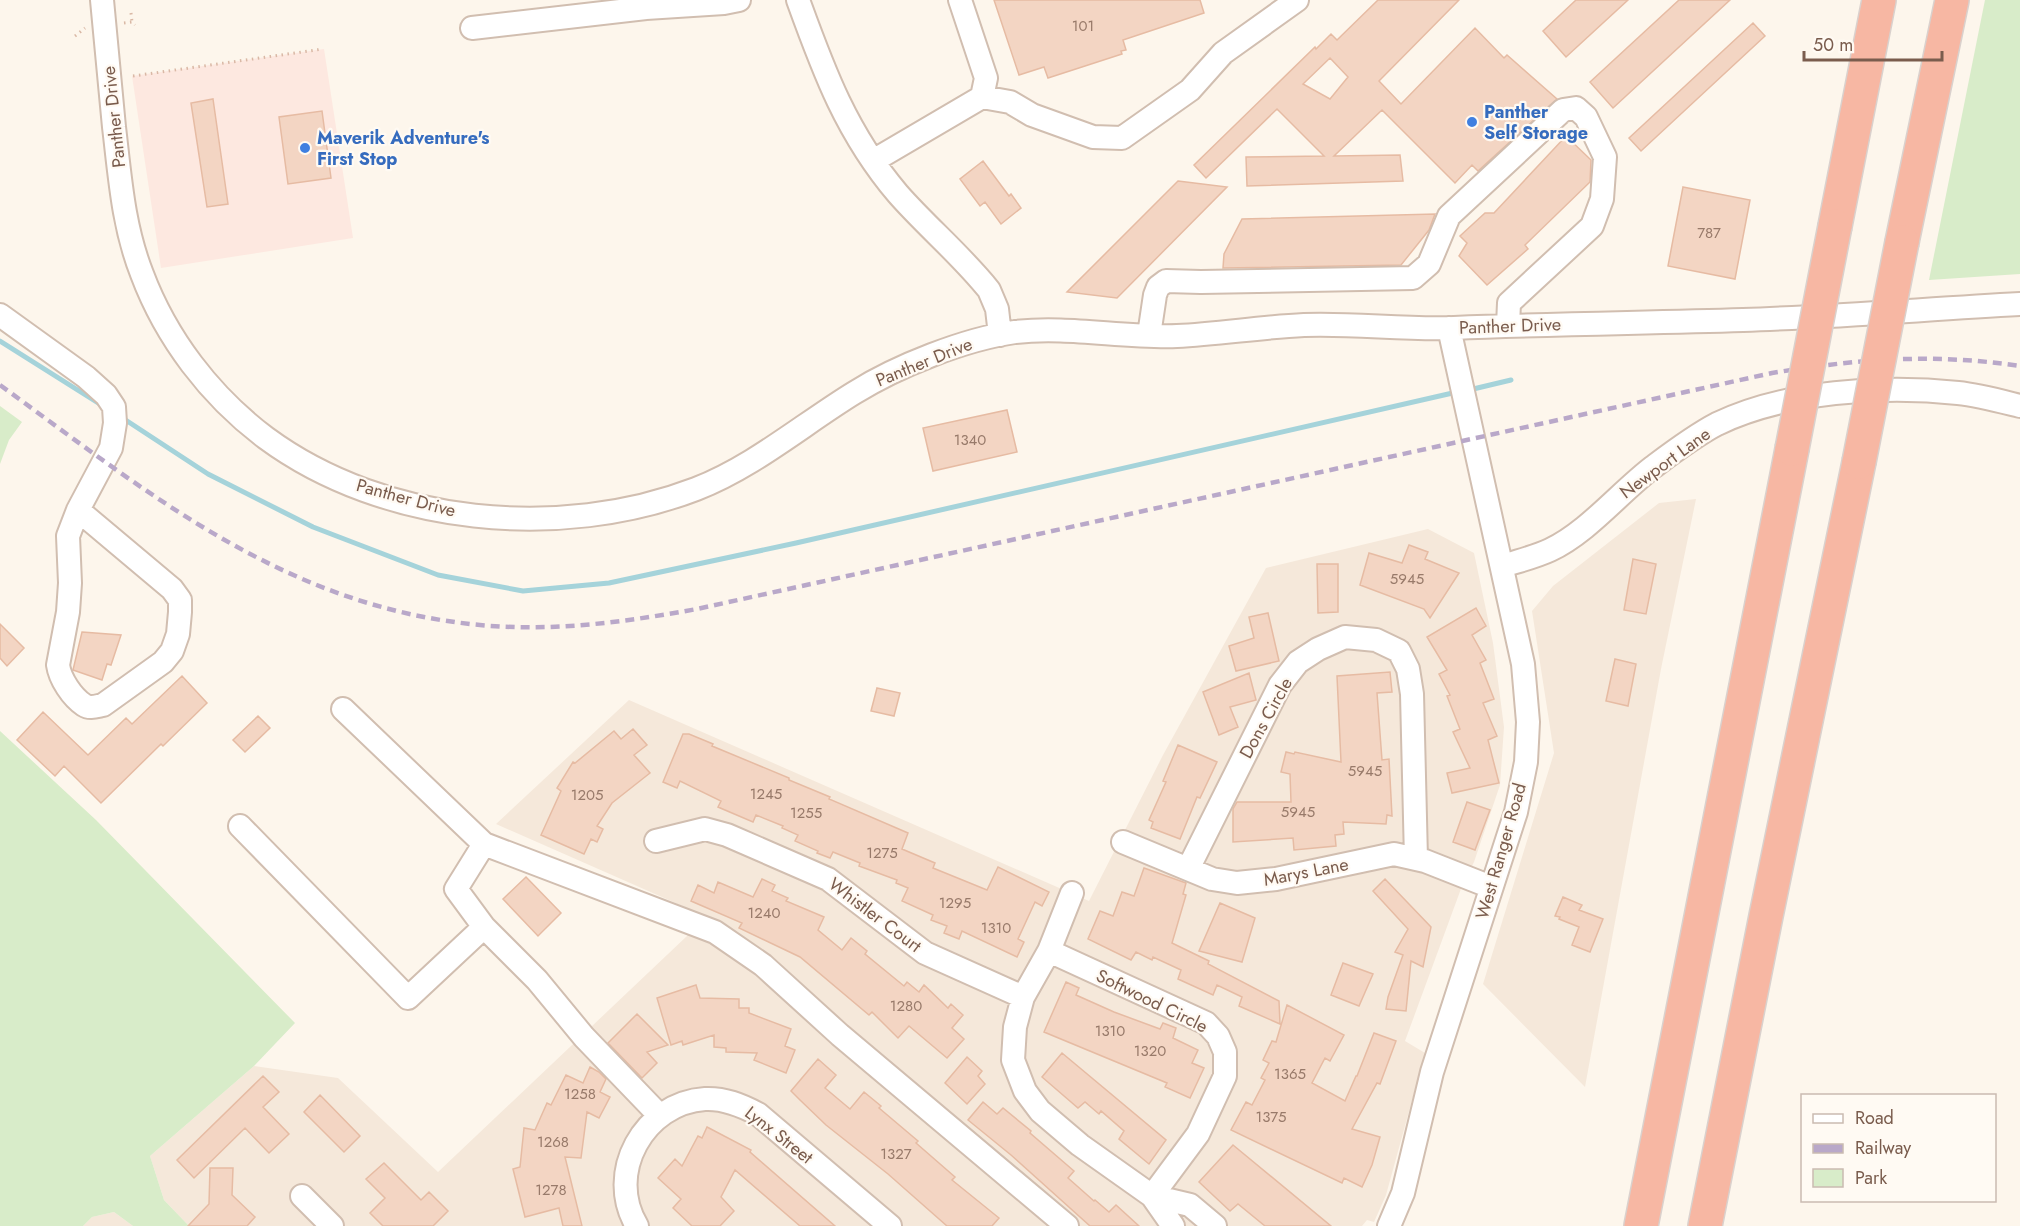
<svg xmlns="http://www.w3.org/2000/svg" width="2020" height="1226" viewBox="0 0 2020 1226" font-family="Jost,sans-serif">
<rect width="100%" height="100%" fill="#fdf6ec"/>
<path fill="#f5e8da" d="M1696,499L1661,669L1585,1087L1483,984L1554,753L1532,611L1553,586L1659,503Z
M1428,529L1474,553L1493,643L1504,727L1500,785L1474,862L1462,886L1405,1041L1425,1053L1386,1195L1374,1222L1367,1220L1362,1226H189L164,1200L150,1156L254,1066L338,1078L438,1172L687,936L696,912L496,824L629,700L1089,901L1163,755L1266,568Z
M114,1212L133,1226H83L92,1217Z"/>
<path fill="#fde8e0" d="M324,49L353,238L161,268L132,76Z"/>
<path fill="#d8ecc9" d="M1985,0H2020V274L1929,280Z
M0,406L22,422L9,440L0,464Z
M0,731L96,820L295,1023L254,1066L150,1156L164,1200L189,1226H133L114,1212L92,1217L83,1226H0Z"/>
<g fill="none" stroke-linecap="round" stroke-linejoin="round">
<path stroke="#a5d3da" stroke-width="5" d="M0,341L103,406
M1469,390L1511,380
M121,417L208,474L313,527L438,575L523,591L609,583L796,543L1457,392"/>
</g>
<path fill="#f3d5c3" stroke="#e6bba3" stroke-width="1.5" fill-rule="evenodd" d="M994,0H1200L1204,13L1123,40L1126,50L1121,51L1122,54L1048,78L1044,67L1019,75Z
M1378,0H1459L1379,81L1401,104L1475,28L1504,58L1507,55L1557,99L1478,171L1472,165L1455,183L1382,110L1334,156L1400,155L1403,181L1247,186L1246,157L1324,156L1277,109L1206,178L1194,165L1315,47L1316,49L1331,34L1337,40ZM1330,58L1348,77L1330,99L1303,84Z
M1576,0H1628L1566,57L1543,31Z
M1679,0H1730L1613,108L1590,82Z
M1753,23L1765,36L1641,151L1629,138Z
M213,99L228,204L207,207L191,103Z
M322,111L331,178L288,184L279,117Z
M1566,136L1591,160L1590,182L1525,245L1528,249L1487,285L1459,256L1467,243L1460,236L1485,213H1494Z
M983,161L1009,196L1011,194L1021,208L1001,224L985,202L980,206L960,179Z
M1178,181L1227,187L1117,298L1067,292Z
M1683,187L1750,200L1735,279L1668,266Z
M1435,214L1429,230L1401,265L1223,268L1224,254L1242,219Z
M1007,410L1017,452L933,471L923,428Z
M1409,545L1428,552L1425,559L1459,573L1430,618L1424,609L1360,585L1369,553L1402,563Z
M1633,559L1656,564L1646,614L1624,610Z
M1317,564H1338V612L1318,613Z
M1476,608L1486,626L1472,635L1486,660L1480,663L1494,699L1483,703L1497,736L1488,740L1499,783L1452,793L1447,773L1470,768L1453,732L1460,729L1447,696L1450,695L1439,674L1447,670L1427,637Z
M1268,613L1279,661L1236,671L1229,646L1254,638L1249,617Z
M0,624L24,648L7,666L0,658Z
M82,632L121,635L111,665L107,664L102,680L73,670Z
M1615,659L1636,664L1628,706L1606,701Z
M1390,672L1392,692L1377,693L1382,760L1389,759L1392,816L1387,815L1386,824L1343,822L1344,834L1335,835L1336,846L1294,850L1293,838L1233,842V809L1237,802H1291L1290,774L1281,772L1286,752L1294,754L1295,752L1341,762L1337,676Z
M1249,673L1256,700L1230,707L1238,727L1219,735L1203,692Z
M182,676L207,703L163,746L161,744L101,803L64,766L55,776L17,740L43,712L88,755L126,718L132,724Z
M877,688L900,693L894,716L871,711Z
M258,716L270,728L245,752L233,740Z
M633,729L647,745L634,755L650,773L612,803L597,826L603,829L597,842L591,839L584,854L541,835L561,791L557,788L573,762L575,763L614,731L621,739Z
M683,734H689L713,744L712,746L789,778V780L830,797L829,799L908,833L902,849L935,863L933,868L987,890L998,867L1049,892L1042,906L1035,902L1018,939L1024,942L1017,957L962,931L959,939L944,933L947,926L931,920L933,915L902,901L908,888L896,883L897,880L859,866L860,863L833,852L830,858L817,853L818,851L795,841L798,835L782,828L783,826L756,815L753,822L718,807L721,801L680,781L677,788L663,782Z
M1178,745L1217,762L1200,798L1197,797L1180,839L1151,828L1153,822L1149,820L1166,782L1163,781Z
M1467,802L1490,810L1475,850L1453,842Z
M1144,868L1186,883L1183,894L1186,895L1172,943L1209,961L1208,964L1279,1001L1280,1024L1239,1006L1242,997L1217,985L1213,995L1178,979L1181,970L1153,957L1152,960L1136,952L1131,960L1088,939L1100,911L1113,916L1122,892L1134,896Z
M526,877L561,913L538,936L503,899Z
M762,879L775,885L772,891L788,898L786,901L824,917L818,930L842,950L851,938L867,951L865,954L904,986L907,982L919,992L924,985L948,1008L951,1004L963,1015L952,1028L964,1039L947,1058L909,1026L898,1038L872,1012L869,1015L800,957L739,928L742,923L691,901L698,885L714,893L718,882L753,897Z
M1385,879L1431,927L1423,967L1411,961L1406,1011L1386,1009L1388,997L1403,955L1395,952L1408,929L1373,891Z
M1563,897L1582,905L1579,910L1603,919L1590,952L1572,945L1579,927L1559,919L1560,917L1555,916Z
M1220,903L1255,918L1242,962L1199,951Z
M1343,963L1373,974L1359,1006L1331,995Z
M1066,982L1079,988L1076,995L1114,1012L1160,1029L1163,1023L1176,1028L1173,1038L1198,1050L1192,1063L1204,1068L1190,1098L1165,1087L1167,1083L1044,1032Z
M696,985L700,998L739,999V1008H749V1013L791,1029L785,1046L795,1050L786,1073L754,1060L757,1053L726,1052V1048L714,1047V1035L683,1045L682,1041L671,1045L657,998Z
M1287,1005L1344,1035L1330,1061L1325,1058L1312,1083L1345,1101L1356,1076H1357L1374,1033L1396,1041L1380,1084L1377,1083L1352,1129L1380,1137L1372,1165L1362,1187L1344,1178L1342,1183L1231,1130L1246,1102L1252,1105L1265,1080L1261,1078L1269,1063L1263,1060L1272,1041L1276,1042Z
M637,1014L668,1045L647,1052L657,1063L642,1078L608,1043Z
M1062,1053L1166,1140L1149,1164L1119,1139L1124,1131L1101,1111L1099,1114L1085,1102L1078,1108L1042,1077Z
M967,1057L982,1071L978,1076L985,1084L967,1104L945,1083Z
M818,1059L836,1075L825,1088L850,1109L864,1092L881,1106L879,1108L918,1141L916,1143L955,1177L952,1180L999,1218L992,1226H947L888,1174L826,1125L800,1100L791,1091Z
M590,1067L599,1072L606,1079L600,1092L610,1097L599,1118L587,1112L581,1158L565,1157L582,1226H563L559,1208L525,1217L513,1169L520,1167L524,1128L535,1130L547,1103L551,1105L566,1075L583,1083Z
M263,1076L279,1092L263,1107L289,1134L269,1153L245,1128L194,1178L177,1160Z
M320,1095L360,1136L344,1152L304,1112Z
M983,1102L997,1114L1003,1108L1031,1131L1030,1133L1074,1171L1068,1178L1094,1201L1095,1200L1109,1212L1116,1205L1139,1226H1090L1011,1155L968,1120Z
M707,1127L751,1150L750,1152L835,1226H800L735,1170L721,1197L734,1211L720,1226H692L673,1208L681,1199L658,1178L675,1159L682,1166L698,1136L702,1138Z
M1233,1145L1331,1226H1265L1238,1204L1230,1211L1199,1182Z
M384,1163L421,1200L429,1192L448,1211L433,1226H383L370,1213L385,1198L366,1179Z
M210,1168H233L232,1195L255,1217L247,1226H188L209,1204Z"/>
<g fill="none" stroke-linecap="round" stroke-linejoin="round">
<g stroke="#d1beb0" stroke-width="26">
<path id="minor" d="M102,0C106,42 110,84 114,127C120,177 123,226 142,274C166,338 210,396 266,438C384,525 561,541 696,489C753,467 802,425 854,393C897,366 965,339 1015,332C1069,326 1123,338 1177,336C1219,334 1261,327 1304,325C1354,323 1404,330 1454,328C1550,324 1647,323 1743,320C1835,317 1928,309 2020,304
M798,0C824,72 847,134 898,194C927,227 961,255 989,290L997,309L1000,335
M960,0L986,78L982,97
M472,28L646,8L724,3L739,0
M873,161L982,97L1010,102L1032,115L1093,137L1122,138L1190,90L1223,53L1297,0
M0,315L86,377L106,395L114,407L115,423L111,448L78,510L68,536L70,583L68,612L58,665C60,679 72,697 84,705C90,709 97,706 103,705L163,662L172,651L178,634L180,612V600L172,589L78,510
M1149,335L1155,295L1158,287L1166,281L1201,282L1413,278L1429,264L1449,216L1563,110L1576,108L1586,117L1605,157L1602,199L1592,226L1509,303L1508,325
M1503,566C1518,561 1535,557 1550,550C1588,532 1619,493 1653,467C1673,452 1694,436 1717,424C1785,391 1883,385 1958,393C1978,395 2000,401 2020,406
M343,709L484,844L715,932L763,965L840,1035L1067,1226
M240,826L408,998L484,927
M656,841L705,829L727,835L828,879L925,953L1023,997
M1123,842L1212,879L1237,883L1276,879L1394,854L1425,861L1491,887
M484,844L456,889L484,927L537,980L584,1037L660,1116
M1188,869L1280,685L1298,662L1318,649L1345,637L1376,640L1399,651L1408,669L1412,694L1416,859
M1072,893L1049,951L1023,997L1015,1027L1013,1060L1025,1091L1040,1111L1080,1145L1152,1196L1173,1226
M1049,951L1206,1023L1218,1036L1225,1052V1076L1198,1134L1152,1196
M302,1196L332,1226
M1152,1196L1190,1205L1215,1226
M637,1226C605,1173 644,1103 705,1099C724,1098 741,1105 758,1114L890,1226
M1389,1226L1403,1193L1432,1072L1516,812L1526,762L1528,722L1523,664L1449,328"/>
</g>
<g stroke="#dad1cd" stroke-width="36">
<path id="highway" d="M1835,226L1879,0
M1902,242L1952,0
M1641,1226L1792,449
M1705,1226L1766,916L1859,462"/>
</g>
<path stroke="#d9b8a5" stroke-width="3" stroke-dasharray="1.5 4.5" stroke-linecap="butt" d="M131,13L132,22
M124,23L132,22L135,25
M75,36L85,28
M133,76L323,49"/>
<use href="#minor" stroke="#fff" stroke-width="22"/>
<use href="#highway" stroke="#f7b7a3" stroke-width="33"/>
<path stroke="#b9a8c9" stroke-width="4.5" stroke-dasharray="9 6" stroke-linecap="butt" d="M0,385C151,495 286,607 480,625C553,632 625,622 697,609L1772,373C1857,359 1934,353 2020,366"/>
<g stroke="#dad1cd" stroke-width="36" stroke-linecap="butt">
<path id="highway-bridge" d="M1792,449L1835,226
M1859,462L1902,242"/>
</g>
<use href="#highway-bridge" stroke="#f7b7a3" stroke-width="33"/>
</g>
<g fill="#3f7fe0" stroke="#fffaf3" stroke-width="2">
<circle cx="1472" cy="122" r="6"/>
<circle cx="305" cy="148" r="6"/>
</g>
<g text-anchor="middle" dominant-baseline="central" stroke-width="4.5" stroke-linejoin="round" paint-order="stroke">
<g font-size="15" fill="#987a6a">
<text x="1083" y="26">101</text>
<text x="1709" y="233">787</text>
<text x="970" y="440">1340</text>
<text x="1407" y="579">5945</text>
<text x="1365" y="771">5945</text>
<text x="766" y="794">1245</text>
<text x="587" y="795">1205</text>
<text x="1298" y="812">5945</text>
<text x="806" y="813">1255</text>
<text x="882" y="853">1275</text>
<text x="955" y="903">1295</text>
<text x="764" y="913">1240</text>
<text x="996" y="928">1310</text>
<text x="906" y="1006">1280</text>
<text x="1110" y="1031">1310</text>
<text x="1150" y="1051">1320</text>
<text x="1290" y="1074">1365</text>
<text x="580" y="1094">1258</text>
<text x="1271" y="1117">1375</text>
<text x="553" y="1142">1268</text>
<text x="896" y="1154">1327</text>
<text x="551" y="1190">1278</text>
</g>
<g font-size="18" font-weight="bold" fill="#366cbe" stroke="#fffaf3" text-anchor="start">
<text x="1484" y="112">Panther<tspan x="1484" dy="21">Self Storage</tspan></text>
<text x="317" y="138">Maverik Adventure's<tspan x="317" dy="21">First Stop</tspan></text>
</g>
<g font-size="18" fill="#7a5c4d" stroke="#fffaf3">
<text transform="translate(114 117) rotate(-96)">Panther Drive</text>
<text transform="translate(1510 326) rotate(-2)">Panther Drive</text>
<text transform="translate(924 362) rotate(-22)">Panther Drive</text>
<text transform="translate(1665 463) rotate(-36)">Newport Lane</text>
<text transform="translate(406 498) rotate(15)">Panther Drive</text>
<text transform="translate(1266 718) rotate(-61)">Dons Circle</text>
<text transform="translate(1501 851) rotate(-74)">West Ranger Road</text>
<text transform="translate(1306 872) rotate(-11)">Marys Lane</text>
<text transform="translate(875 915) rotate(37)">Whistler Court</text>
<text transform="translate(1152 1001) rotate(26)">Softwood Circle</text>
<text transform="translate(779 1135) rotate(38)">Lynx Street</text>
</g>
</g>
<rect x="1801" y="1094" width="195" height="108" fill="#fffaf3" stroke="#cabbb1" stroke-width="1.5"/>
<rect x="1813" y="1114" width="30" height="9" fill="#ffffff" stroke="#cabbb1" stroke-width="1.5"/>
<text x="1855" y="1124" font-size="18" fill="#7a5c4d">Road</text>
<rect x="1813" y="1144" width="30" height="9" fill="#b9a8c9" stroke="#cabbb1" stroke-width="1.5"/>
<text x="1855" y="1154" font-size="18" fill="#7a5c4d">Railway</text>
<rect x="1813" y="1169" width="30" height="18" fill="#d8ecc9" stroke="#cabbb1" stroke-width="1.5"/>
<text x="1855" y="1184" font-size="18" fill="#7a5c4d">Park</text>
<path d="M1804 51v9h138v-9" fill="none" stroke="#7a5c4d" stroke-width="3"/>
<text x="1813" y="51" font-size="18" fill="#7a5c4d" stroke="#fffaf3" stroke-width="4.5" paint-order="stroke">50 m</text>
</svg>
